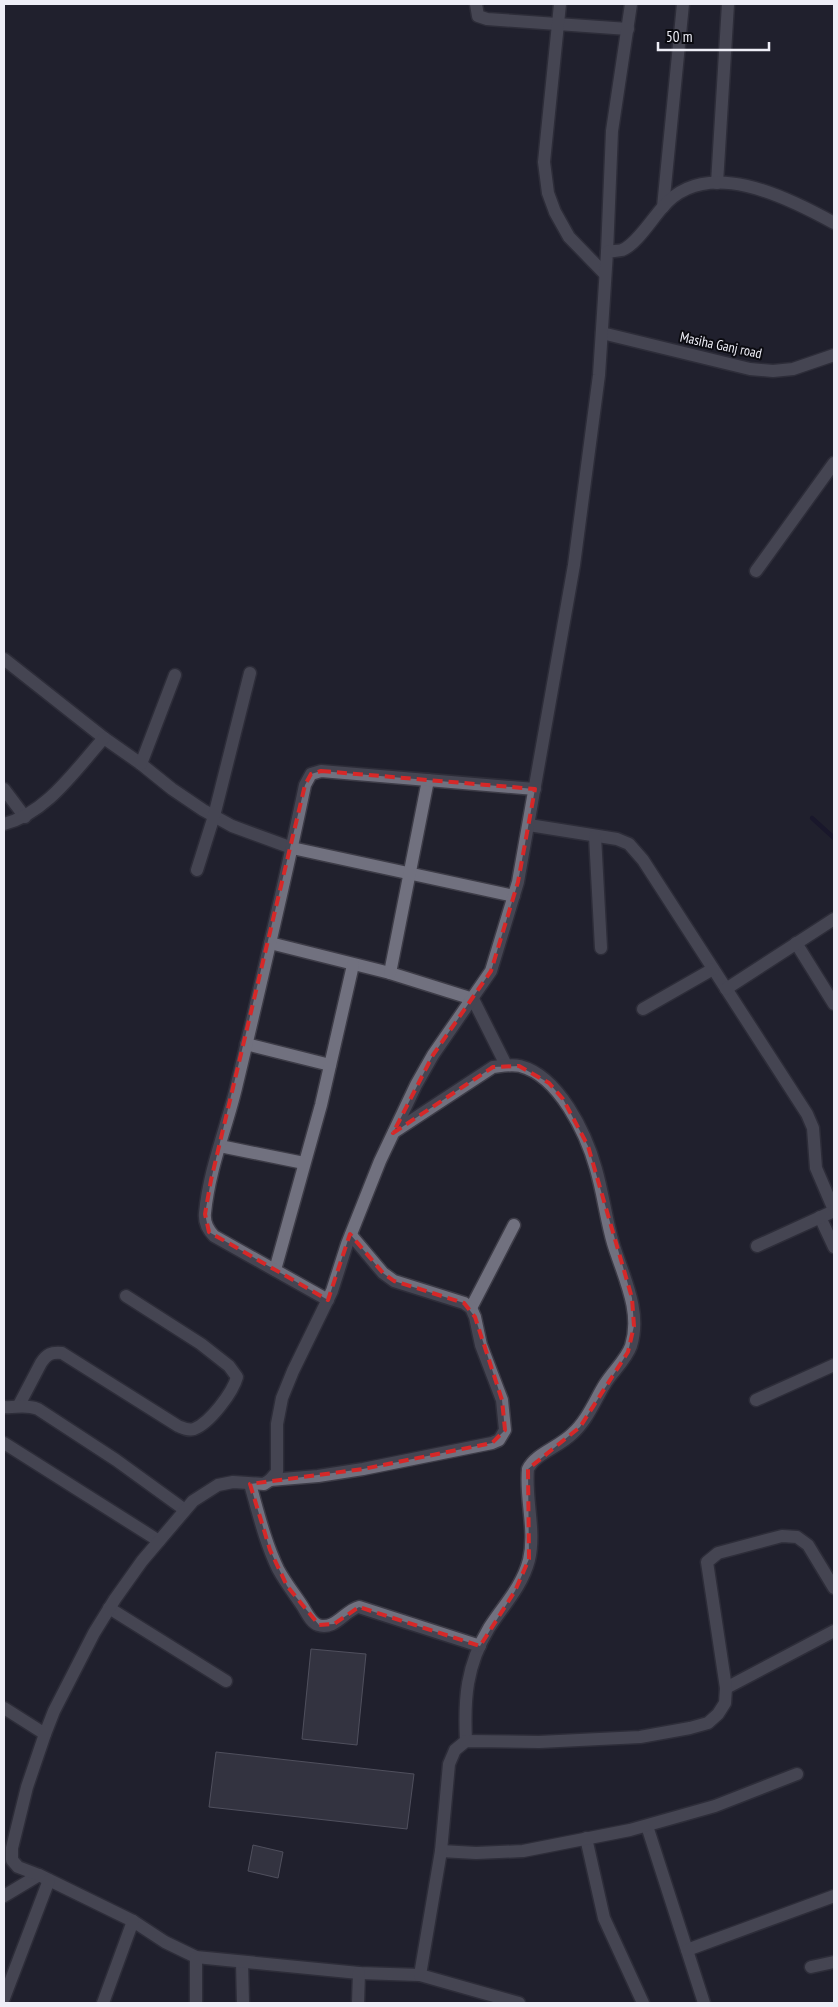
<svg xmlns="http://www.w3.org/2000/svg" width="838" height="2007" font-family="'PT Sans Narrow',sans-serif">
<style>
.lines{fill:none;stroke-linecap:round;stroke-linejoin:round}
.stream{stroke:#100c28;stroke-width:4.5}
.building{fill:#4a4a58;stroke:#878796}
.minor-casing{stroke:#3d3c47;stroke-width:15}
.minor{stroke:#71717f;stroke-width:12}
.marked{fill:none;stroke:#d62828;stroke-width:4;stroke-dasharray:10 6;stroke-linejoin:round}
.labels{text-anchor:middle;stroke-width:4;stroke-linejoin:round;paint-order:stroke}
.street-label{font-size:14px;fill:#eeeef7;stroke:#0b0b11}
</style>
<rect width="100%" height="100%" fill="#21212d"/>
<g class="lines">
<!-- stream -->
<polyline class="stream" points="812,818 834,838"/>
</g>
<!-- building -->
<g class="building">
<polygon points="311,1649 366,1654 357,1745 302,1739"/>
<polygon points="216,1752 414,1774 407,1829 209,1807"/>
<polygon points="253,1845 283,1852 278,1878 248,1871"/>
</g>
<g class="lines">
<!-- minor casing -->
<g class="minor-casing">
<g id="minor">
<polyline points="476,4 478,16 487,19 628,29"/>
<polyline points="560,4 544,162 548,193 555,212 569,237 605,274"/>
<polyline points="717,183 728,4"/>
<polyline points="663,207 683,4"/>
<polyline points="607,252 612,131 631,4"/>
<polyline points="602,333 750,369 773,371 793,369 834,355"/>
<polyline points="756,571 834,463"/>
<polyline points="4,659 104,738 141,764 172,789 203,810 232,826 292,848 514,896"/>
<polyline points="141,764 175,675"/>
<polyline points="4,789 25,817"/>
<path d="M4,824C47,813 75,770 104,738"/>
<polyline points="529,825 617,839 629,844 643,860 807,1114 813,1128 816,1168 834,1210"/>
<polyline points="595,836 601,948"/>
<polyline points="197,870 214,816 250,673"/>
<polyline points="270,943 390,973 473,999 506,1065"/>
<polyline points="796,943 834,1004"/>
<polyline points="390,973 428,780"/>
<polyline points="726,989 834,919"/>
<polyline points="643,1009 713,969"/>
<polyline points="246,1044 330,1065"/>
<path d="M394,1132L493,1067C502,1066 511,1064 520,1066C559,1076 586,1133 596,1169C603,1193 606,1219 613,1243C623,1276 642,1311 631,1346C626,1360 613,1371 605,1384C595,1400 587,1421 572,1434C559,1447 535,1454 528,1469C525,1499 536,1530 529,1560C522,1587 503,1606 489,1628C466,1666 464,1699 466,1741"/>
<polyline points="220,1146 304,1163"/>
<polyline points="820,1217 834,1247"/>
<polyline points="757,1246 834,1211"/>
<polyline points="275,1270 321,1105 353,965"/>
<path d="M328,1300L214,1236C208,1230 204,1222 205,1213C209,1170 226,1129 236,1088C260,987 284,887 305,785L311,774L321,771L535,789"/>
<polyline points="471,1308 514,1225"/>
<polyline points="756,1400 834,1365"/>
<path d="M19,1405L41,1363C47,1354 51,1352 62,1353L178,1426C183,1428 188,1431 194,1429C210,1423 233,1392 237,1377L229,1366L201,1344L126,1296"/>
<path d="M4,1407C16,1408 25,1404 38,1409L116,1460L185,1510"/>
<polyline points="4,1443 159,1541"/>
<polyline points="270,1480 318,1476 363,1469 492,1443 499,1440 505,1430 502,1400 481,1345 475,1317 471,1308 464,1303 394,1281 383,1273 351,1235"/>
<path d="M250,1484C258,1512 265,1542 278,1569C285,1582 293,1592 301,1604C306,1611 310,1622 318,1625C335,1631 345,1610 359,1607L480,1646"/>
<polyline points="109,1608 226,1681"/>
<polyline points="726,1688 834,1631"/>
<polyline points="4,1708 45,1734"/>
<polyline points="647,1826 704,2003"/>
<polyline points="586,1838 604,1918 643,2003"/>
<polyline points="441,1851 476,1853 523,1851 630,1830 715,1806 797,1774"/>
<polyline points="4,1896 39,1875"/>
<polyline points="687,1950 834,1896"/>
<polyline points="242,1962 243,2003"/>
<polyline points="811,1967 834,1962"/>
<path d="M420,1975L359,1973L196,1957L165,1942L133,1921L39,1875L18,1867L12,1860V1848L27,1787L45,1734L54,1711L94,1633L115,1599L142,1561L193,1501L218,1485L233,1482L264,1484L270,1480L277,1472V1424L282,1398L293,1371L332,1291L347,1244L380,1161L416,1085L433,1055L491,971L518,882L574,565L599,375L607,252C612,251 618,251 622,250C636,245 652,219 662,208C705,155 787,197 834,223"/>
<polyline points="4,1998 49,1880"/>
<polyline points="103,2003 133,1921"/>
<polyline points="196,2003 196,1957"/>
<polyline points="358,2003 359,1973"/>
<polyline points="519,2003 420,1975 441,1851 449,1764 455,1750 466,1741 539,1742 640,1737 690,1728 708,1723 718,1714 725,1703 726,1688 707,1562 718,1553 782,1536 797,1537 808,1545 834,1588"/>
</g>
</g>
<!-- minor -->
<use href="#minor" class="minor"/>
</g>
<!-- marked area -->
<path d="M0 0H838V2007H0ZM321,771L535,789L518,882L491,971L433,1055L393,1133L493,1067L519,1066L549,1083L563,1099L588,1146L632,1298L634,1326L628,1352L580,1427L528,1469L529,1559L515,1591L480,1646L359,1607L334,1624L319,1625L287,1586L270,1550L250,1484L363,1469L492,1443L505,1430L502,1400L475,1317L464,1303L394,1281L383,1273L350,1234L328,1300L209,1232L205,1214L211,1180L305,785L311,774Z" fill="#21212d" fill-opacity=".55" fill-rule="evenodd"/>
<path class="marked" d="M321,771L535,789L518,882L491,971L433,1055L393,1133L493,1067L519,1066L549,1083L563,1099L588,1146L632,1298L634,1326L628,1352L580,1427L528,1469L529,1559L515,1591L480,1646L359,1607L334,1624L319,1625L287,1586L270,1550L250,1484L363,1469L492,1443L505,1430L502,1400L475,1317L464,1303L394,1281L383,1273L350,1234L328,1300L209,1232L205,1214L211,1180L305,785L311,774Z"/>
<g class="labels">
<!-- street labels -->
<g class="street-label">
<text transform="translate(721 345) rotate(12)" y="5">Masiha Ganj road</text>
</g>
</g>
<!-- border -->
<rect width="838" height="2007" fill="none" stroke="#eeeef7" stroke-width="10"/>
<!-- scale -->
<path d="M658 42v8h111v-8" fill="none" stroke="#eeeef7" stroke-width="2.5"/>
<text x="666" y="42" font-size="15" fill="#eeeef7" stroke="#0b0b11" stroke-width="4" paint-order="stroke">50 m</text>
</svg>
